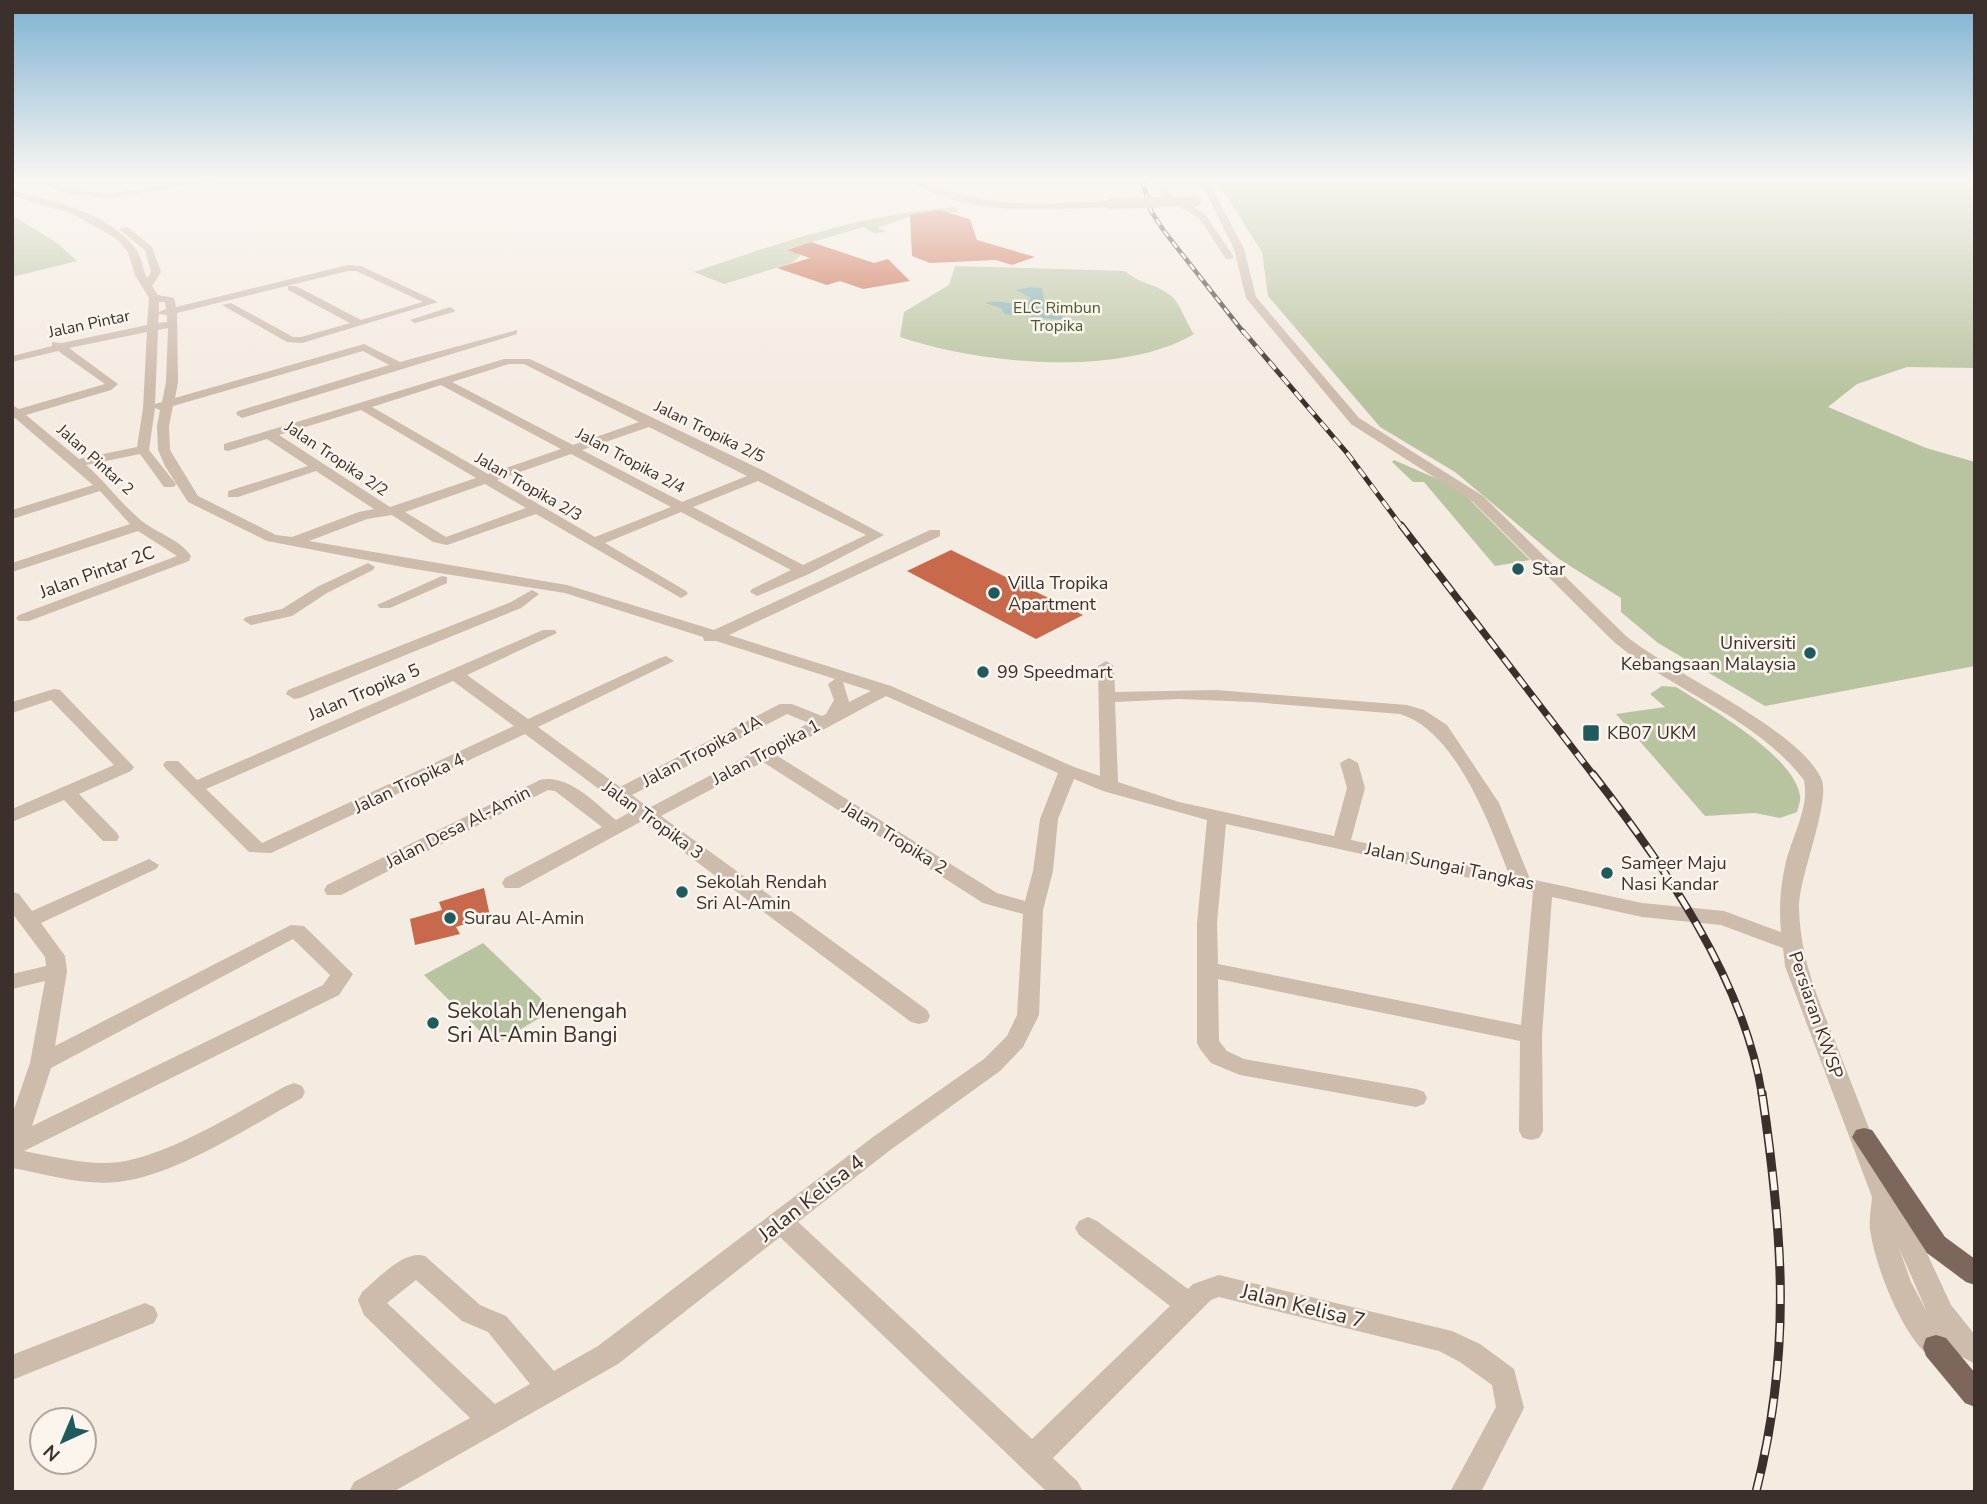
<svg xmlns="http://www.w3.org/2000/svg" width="1987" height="1504" font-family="'Nunito Sans',sans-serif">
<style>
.green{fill:#b8c4a0}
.water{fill:#7fb0b2}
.building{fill:#c8694b}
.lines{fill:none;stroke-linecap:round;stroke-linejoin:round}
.minor{fill:#cdbbac;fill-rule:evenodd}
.major{fill:#7d675c;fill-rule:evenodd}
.rail-far4-casing{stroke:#3b302b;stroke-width:4.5}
.rail-far3-casing{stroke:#3b302b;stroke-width:5}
.rail-far2-casing{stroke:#3b302b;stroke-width:7}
.rail-far1-casing{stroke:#3b302b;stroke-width:8}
.rail-casing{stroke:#3b302b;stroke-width:9}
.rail-far4{stroke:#fbf5ee;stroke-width:2.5;stroke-dasharray:7;stroke-linecap:butt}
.rail-far3{stroke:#fbf5ee;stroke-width:3.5;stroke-dasharray:10;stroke-linecap:butt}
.rail-far2{stroke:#fbf5ee;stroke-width:4.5;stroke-dasharray:12;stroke-linecap:butt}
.rail-far1{stroke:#fbf5ee;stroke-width:5;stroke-dasharray:15;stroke-linecap:butt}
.rail{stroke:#fbf5ee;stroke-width:6;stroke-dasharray:19;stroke-linecap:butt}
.minor-bridge{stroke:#cdbbac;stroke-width:10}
.poi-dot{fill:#1f5a5e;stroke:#fbf5ee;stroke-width:2.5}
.labels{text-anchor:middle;stroke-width:5;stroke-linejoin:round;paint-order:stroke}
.far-park-label{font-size:16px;fill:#4a5a2e;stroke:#fbf5ee}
.far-street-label{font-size:16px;fill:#3b302b;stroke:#fbf5ee}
.poi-label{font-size:18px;fill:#3b302b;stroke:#fbf5ee;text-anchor:start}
.street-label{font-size:18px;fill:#3b302b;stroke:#fbf5ee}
.near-poi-label{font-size:21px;fill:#3b302b;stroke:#fbf5ee;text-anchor:start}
.near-street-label{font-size:21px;fill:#3b302b;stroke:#fbf5ee}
</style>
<rect width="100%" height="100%" fill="#f4ebe1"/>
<!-- green -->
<g class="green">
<polygon points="1216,180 1975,180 1975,368 1907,367 1857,384 1828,407 1926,448 1975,462 1975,666 1765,706 1658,643 1621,612 1621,598 1559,559 1455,472 1380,427 1268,296 1262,252"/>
<path d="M956,207L958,213C924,207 900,221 877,228L887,232L874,233L864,227L788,249L801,255L792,263L724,284L694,272C779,243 866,213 956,207Z"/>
<polygon points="12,215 57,243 77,261 12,277"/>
<path d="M955,266L1125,271C1141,285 1153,282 1170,295C1180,302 1186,323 1194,334C1120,378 979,364 900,337L904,312L949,285Z"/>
<polygon points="1394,460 1458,488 1530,560 1495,566 1424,482 1413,482 1392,462"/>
<path d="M1662,686L1676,687C1709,708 1794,755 1800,796C1801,801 1798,807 1797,812L1780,818L1755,813L1705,816L1616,714L1665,707L1650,694Z"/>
<polygon points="483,943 553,1010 494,1045 424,975"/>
</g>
<!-- water -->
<path class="water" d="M1030,287L1042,288L1045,304L1062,315L1063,320L1005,314L1001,308L985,303C1001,299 1013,306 1028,303L1031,298L1016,290Z"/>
<!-- building -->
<g class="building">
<polygon points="940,210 970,219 977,240 1035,257 1012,265 996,260 930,263 912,256 910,215"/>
<polygon points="811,242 874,263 888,259 910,281 863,289 840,281 827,285 777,268 810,258 787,250"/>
<polygon points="951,550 1083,615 1036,639 907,571"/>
<polygon points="484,888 490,916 456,927 460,934 415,945 410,919 442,910 439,902"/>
</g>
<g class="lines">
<!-- minor -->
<g class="minor">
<path d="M31,180C58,180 83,195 111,193C145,191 178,180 213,180L109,199L68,194Z"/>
<path d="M908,180C930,180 957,195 981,199C1023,207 1067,203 1110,201L1114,204L1110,207C1046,209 965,218 908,180Z"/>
<polygon points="1160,180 1168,180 1167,192 1205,214 1234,257 1232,259 1226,259 1199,218 1160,195"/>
<path d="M1200,180H1208L1244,249L1256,297L1359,418L1483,496L1626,636C1674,675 1796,727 1821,778C1832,799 1799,876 1799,907C1800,962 1821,1005 1840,1054C1858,1100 1876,1147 1895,1193L1913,1223L1951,1305L1975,1335V1364L1957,1354L1954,1363L1944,1366C1908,1353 1877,1271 1871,1235C1868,1223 1871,1210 1872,1197L1785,966L1783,948L1721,925L1642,917L1552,897L1542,1035L1543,1131L1539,1138L1531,1140L1523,1138L1519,1131L1520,1041L1218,979L1219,1041L1227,1051L1244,1059L1416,1089L1424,1092L1427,1098L1424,1104L1416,1107L1240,1075L1211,1063L1200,1049L1197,1043V923L1207,820L1103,791L1074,779L1058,819L1053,871L1043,910L1039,1015L1023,1047L1000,1071L889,1151L798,1222L1032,1439L1170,1306L1079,1235L1075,1228L1079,1221L1088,1217L1097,1221L1188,1289L1193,1284L1219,1275L1452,1331L1480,1344L1514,1369L1524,1408L1481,1492H1450L1496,1407L1492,1385L1460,1362L1439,1351L1219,1297L1211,1300L1053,1458L1078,1482L1083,1492H1047L780,1237L618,1364L393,1492H349L354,1482L470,1418L364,1315L358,1300L362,1292C378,1279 404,1249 425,1256L480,1305L506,1316L554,1371L598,1346L873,1137L984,1059L1007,1036L1017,1015L1023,914L983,903L763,762L661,816L927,1010L930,1016L927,1022L919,1024L911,1022L642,821L519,888H505L502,883L505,878L602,827L555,791L548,790L341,895H327L324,890L327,885L540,780C568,773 596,804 616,820L630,812L525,734L271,853L249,852L166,769L163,765L166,761H178L197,780L543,630H555L557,633L467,675L528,719L660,658L666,656L674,661L538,727L620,787L780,704H792L822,716L826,714L834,700L828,684L835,679L716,641H704L703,637L565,593L408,568L267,541L188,502L165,466L158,450L157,426L160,410L155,408L149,450L176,484L174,487H164L140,454L86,465C106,482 127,511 146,524C162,535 180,540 191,556L189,561L29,621H19L16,618L19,615L177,556L138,531L12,572V563L130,524L100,491L12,519V510L93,485L15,418L12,419V405L19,409L105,384L58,351L12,362V356L52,346V342L62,343L147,325L149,298L135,275L128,252L117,239L73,214L12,196V190C54,201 107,212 135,248C142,257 142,268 147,278L151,272L145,250L119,229L127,227L152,247L161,272L152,286L158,295L174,298L176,307L348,265L361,266L438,302L302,343L287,342L222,305L231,303L293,337H301L350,323L288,290V286H296L361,320L423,302L356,271H348L177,313L178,382L175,398L364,344L400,362L517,330V334L242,418L236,414L238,411L389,365L363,351L173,406L169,426L170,450L198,496L276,535L292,537L359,512L374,509L316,471L238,497H228V491L308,466L267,439L228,451L224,450V444L504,359H530L766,472L884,535L809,574L757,596L750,592L752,589L791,570L681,512L605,543L686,591L688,594L681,598L536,514L447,545L433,542L392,515L367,519L309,541L567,585L714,630L930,530H940V536L729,635L891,686L1074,767L1100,776L1098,666L1106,661L1114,666L1115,692L1216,690L1407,705L1424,710L1447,725L1499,803L1530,879L1642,903L1724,911L1781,932C1779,909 1780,888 1785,866C1791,838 1810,808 1804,780C1755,717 1675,692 1614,642L1473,502L1351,424L1246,298L1234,249ZM159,302H165L166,309L159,312ZM159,314L167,315V322L158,323ZM168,328L166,382L162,402L155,404L158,330ZM147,332L143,408L137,447L79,459L26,415L111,390L118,384L69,348ZM509,364H524L639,422L573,445L452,382ZM441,385L561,449L488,474L372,407ZM361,410L476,478L390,507L279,435ZM649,427L747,476L682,502L582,450ZM571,454L671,507L595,537L497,480ZM758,481L866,535L803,565L693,507ZM485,484L526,508L446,537L405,512ZM453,681L514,726L262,843L206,789ZM843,682L871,691L849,702ZM886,696L1058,773L1040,819L1033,871L1025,901L997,893L776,755ZM1179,699L1253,702L1400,714C1456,731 1489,823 1509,874L1351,840L1365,788L1358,763L1349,758L1340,763L1347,788L1334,836L1179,802L1118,782L1115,702ZM787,714L809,723L649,808L632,795ZM1226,824L1533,892L1521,1025L1218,964L1217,923ZM1899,1248L1927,1312L1911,1282ZM416,1280L462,1321L488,1332L530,1384L495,1404L387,1303Z"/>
<polygon points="450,307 455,310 454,312 415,323 410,320"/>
<polygon points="368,563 375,567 373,570 327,593 292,616 251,625 243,620 246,617 282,609 317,587"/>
<polygon points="442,576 447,577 447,583 390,608 380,608 377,605"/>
<polygon points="532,590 539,594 521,608 300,698 294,699 286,694 288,690 511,602"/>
<polygon points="54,689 60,690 134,767 131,771 79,794 117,833 119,837 117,841 103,841 64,800 12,822 12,809 114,765 51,700 12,713 12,702"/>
<path d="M149,859L159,865L156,869L41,923L65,956L67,971L55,1046L291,925L304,926L353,974L339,995L24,1151C55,1157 89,1166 120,1162C172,1154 239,1111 286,1086L294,1083L302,1086L305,1092L302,1098C250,1126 176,1176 118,1182C83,1186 46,1174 12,1168V1115L30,1063L45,981L12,989V974L46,966L45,957L12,913V892L19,894L32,911ZM293,939L330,975L323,985L32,1126L51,1068Z"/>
<polygon points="145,1303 154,1307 158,1315 154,1323 12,1380 12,1355"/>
</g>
<!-- major -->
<g class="major">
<polygon points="1864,1128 1872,1130 1945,1237 1975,1259 1975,1285 1966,1282 1927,1253 1852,1137 1856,1130"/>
<polygon points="1936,1335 1946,1338 1975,1373 1975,1407 1965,1403 1926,1356 1923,1347 1926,1338"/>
</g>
<!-- rail-far4 casing -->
<g class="rail-far4-casing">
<polyline id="rail-far4" points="1142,180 1151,211 1164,231 1244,333"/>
</g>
<!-- rail-far3 casing -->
<g class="rail-far3-casing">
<polyline id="rail-far3" points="1243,331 1347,453 1402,527"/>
</g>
<!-- rail-far2 casing -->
<g class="rail-far2-casing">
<polyline id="rail-far2" points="1401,525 1594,776"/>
</g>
<!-- rail-far1 casing -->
<g class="rail-far1-casing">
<path id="rail-far1" d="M1593,774C1663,864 1744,979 1762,1095"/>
</g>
<!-- rail casing -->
<g class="rail-casing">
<path id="rail" d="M1756,1492C1792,1350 1783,1236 1762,1093"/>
</g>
<!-- rail-far4 -->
<use href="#rail-far4" class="rail-far4"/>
<!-- rail-far3 -->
<use href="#rail-far3" class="rail-far3"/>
<!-- rail-far2 -->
<use href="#rail-far2" class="rail-far2"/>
<!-- rail-far1 -->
<use href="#rail-far1" class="rail-far1"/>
<!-- rail -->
<use href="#rail" class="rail"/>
<!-- minor-bridge -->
<polyline class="minor-bridge" points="1110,204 1196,201"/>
</g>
<!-- sky -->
<linearGradient id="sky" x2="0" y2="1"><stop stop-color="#7eb2d2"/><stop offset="0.46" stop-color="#faf6f2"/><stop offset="1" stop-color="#faf6f2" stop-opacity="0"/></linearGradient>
<rect width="1987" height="391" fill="url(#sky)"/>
<!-- markers -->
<g class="poi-dot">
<circle cx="1518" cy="569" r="7"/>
<circle cx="994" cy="593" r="7"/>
<circle cx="1810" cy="653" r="7"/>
<circle cx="983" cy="672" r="7"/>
<rect x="1582" y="724" width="18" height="18" rx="3.5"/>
<circle cx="1607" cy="873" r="7"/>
<circle cx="682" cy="892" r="7"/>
<circle cx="450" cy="918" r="7"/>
<circle cx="433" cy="1023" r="7"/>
</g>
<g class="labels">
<!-- far-park labels -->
<g class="far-park-label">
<text x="1057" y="313">ELC Rimbun<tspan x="1057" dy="18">Tropika</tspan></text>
</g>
<!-- far-street labels -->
<g class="far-street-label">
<text transform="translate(89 323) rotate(-12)" y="6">Jalan Pintar</text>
<text transform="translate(710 431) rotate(26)" y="6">Jalan Tropika 2/5</text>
<text transform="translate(337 458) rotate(34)" y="6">Jalan Tropika 2/2</text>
<text transform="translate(96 459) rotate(42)" y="6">Jalan Pintar 2</text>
<text transform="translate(631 460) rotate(28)" y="6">Jalan Tropika 2/4</text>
<text transform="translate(529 486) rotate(30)" y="6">Jalan Tropika 2/3</text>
</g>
<!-- poi labels -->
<g class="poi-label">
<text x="1532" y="575">Star</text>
<text x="1008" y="589">Villa Tropika<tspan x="1008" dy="21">Apartment</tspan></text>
<text x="1796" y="649" text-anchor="end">Universiti<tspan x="1796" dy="21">Kebangsaan Malaysia</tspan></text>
<text x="997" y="678">99 Speedmart</text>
<text x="1607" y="739">KB07 UKM</text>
<text x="1621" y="869">Sameer Maju<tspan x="1621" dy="21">Nasi Kandar</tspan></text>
<text x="696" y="888">Sekolah Rendah<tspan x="696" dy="21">Sri Al-Amin</tspan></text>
<text x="464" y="924">Surau Al-Amin</text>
</g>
<!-- street labels -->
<g class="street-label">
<text transform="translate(97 572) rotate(-20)" y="6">Jalan Pintar 2C</text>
<text transform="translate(364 692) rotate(-23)" y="6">Jalan Tropika 5</text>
<text transform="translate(702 751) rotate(-28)" y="6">Jalan Tropika 1A</text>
<text transform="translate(766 752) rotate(-28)" y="6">Jalan Tropika 1</text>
<text transform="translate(409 783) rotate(-25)" y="6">Jalan Tropika 4</text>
<text transform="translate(653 820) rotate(36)" y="6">Jalan Tropika 3</text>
<text transform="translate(458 827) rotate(-27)" y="6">Jalan Desa Al-Amin</text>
<text transform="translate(895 838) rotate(32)" y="6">Jalan Tropika 2</text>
<text transform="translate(1450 866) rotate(12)" y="6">Jalan Sungai Tangkas</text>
<text transform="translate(1816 1015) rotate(71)" y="6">Persiaran KWSP</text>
</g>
<!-- near-poi labels -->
<g class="near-poi-label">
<text x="447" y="1018">Sekolah Menengah<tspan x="447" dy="24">Sri Al-Amin Bangi</tspan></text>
</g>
<!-- near-street labels -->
<g class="near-street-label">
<text transform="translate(811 1198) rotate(-38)" y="7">Jalan Kelisa 4</text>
<text transform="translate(1303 1306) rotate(14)" y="7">Jalan Kelisa 7</text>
</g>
</g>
<!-- border -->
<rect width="1987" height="1504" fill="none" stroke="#3b302b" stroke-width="28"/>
<!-- north arrow -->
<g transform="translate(63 1441) rotate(224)"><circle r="33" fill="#fbf5ee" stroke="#aea6a0" stroke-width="2"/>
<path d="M0-5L12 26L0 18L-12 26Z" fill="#1f5a5e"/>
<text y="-10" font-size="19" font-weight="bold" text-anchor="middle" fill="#3b302b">N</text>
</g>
</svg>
